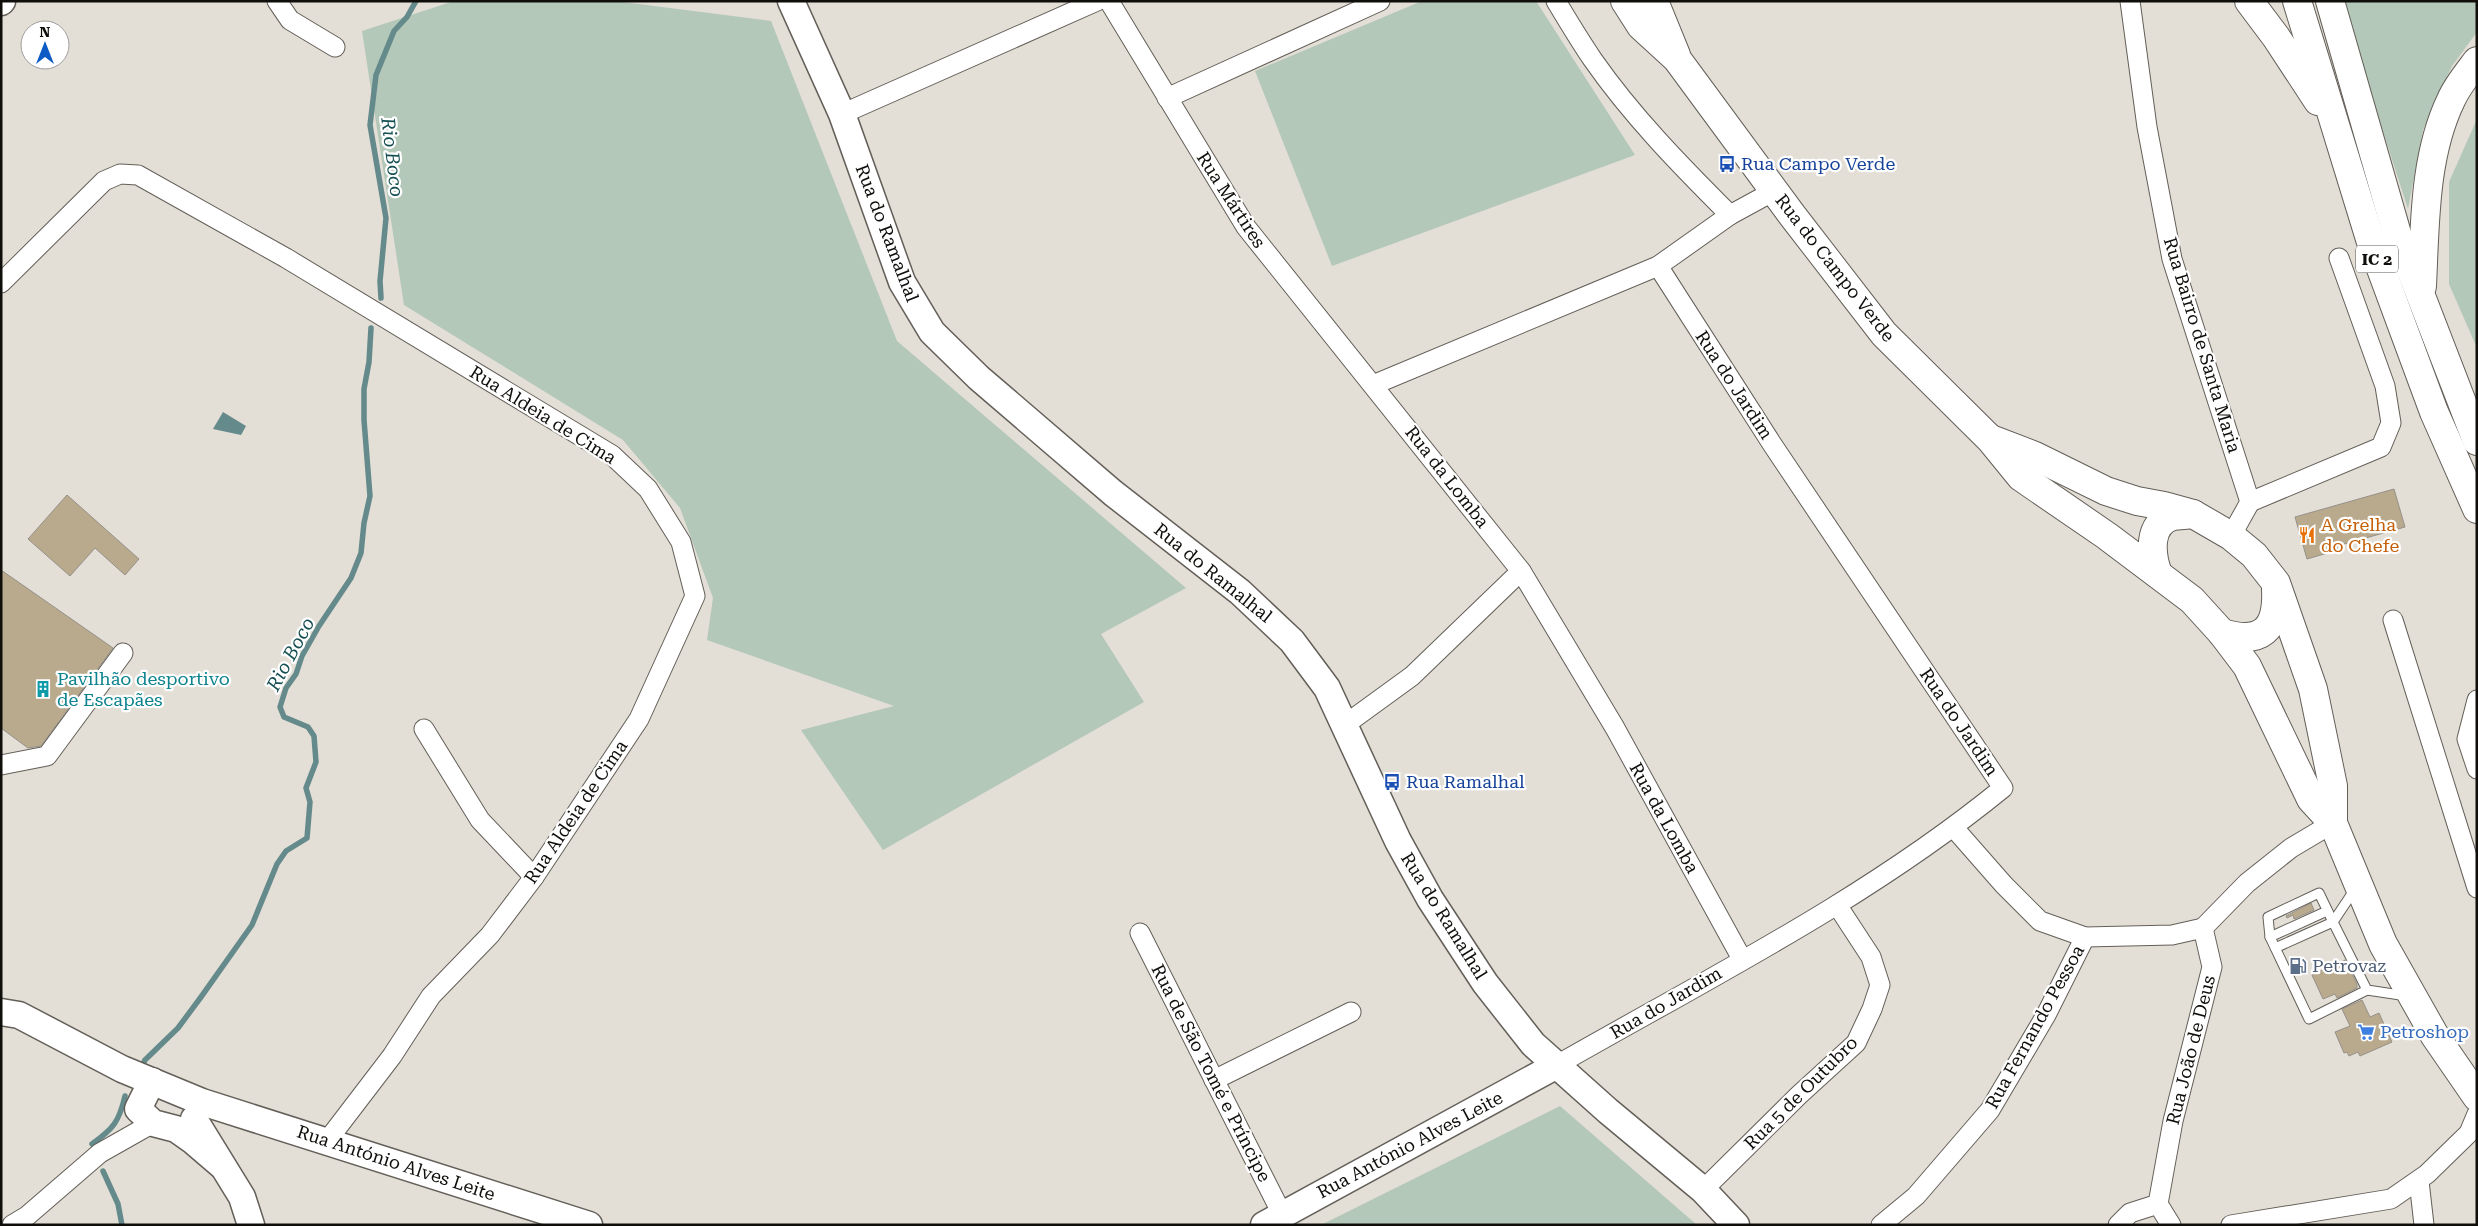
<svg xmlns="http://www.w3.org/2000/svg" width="2478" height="1226" font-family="'Roboto Serif',serif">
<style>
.green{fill:#b3c8b8}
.water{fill:#648a8b}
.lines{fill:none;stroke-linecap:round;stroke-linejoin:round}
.stream{stroke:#648a8b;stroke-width:5.5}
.building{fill:#b9aa8e;stroke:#959189}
.lane-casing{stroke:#635f58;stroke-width:11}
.street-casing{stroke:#635f58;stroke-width:21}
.secondary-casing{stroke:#635f58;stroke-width:29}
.primary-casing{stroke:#635f58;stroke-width:30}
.highway-casing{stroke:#635f58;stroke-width:30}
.lane{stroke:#fff;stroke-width:9}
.street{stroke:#fff;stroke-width:19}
.secondary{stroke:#fff;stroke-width:26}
.primary{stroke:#fff;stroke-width:28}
.highway{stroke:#fff;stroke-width:28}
.labels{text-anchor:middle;stroke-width:4.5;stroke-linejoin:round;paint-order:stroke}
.shield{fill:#fff;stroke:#575654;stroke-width:1}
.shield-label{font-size:16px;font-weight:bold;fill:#0f0e0b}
.transit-label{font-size:18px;fill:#164399;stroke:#fff;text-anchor:start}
.street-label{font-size:18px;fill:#0f0e0b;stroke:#fff}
.food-label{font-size:18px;fill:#c56008;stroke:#fff;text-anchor:start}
.culture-label{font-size:18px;fill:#0d838f;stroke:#fff;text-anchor:start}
.service-label{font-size:18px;fill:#4e5e75;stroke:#fff;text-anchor:start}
.shop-label{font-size:18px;fill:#366cbe;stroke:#fff;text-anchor:start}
.water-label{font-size:19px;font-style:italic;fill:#175053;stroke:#fff}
</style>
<rect width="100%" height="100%" fill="#e3ded6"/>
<!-- green -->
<g class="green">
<polygon points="454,1 615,1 771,21 897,341 1186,588 1101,634 1144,702 883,850 801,730 894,706 707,640 713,598 680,508 623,440 404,305 362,31"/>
<polygon points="1422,1 1536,1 1635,155 1332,266 1255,71"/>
<polygon points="2341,1 2477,1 2477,32 2452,66 2423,130 2408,209"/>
<polygon points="2477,119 2477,348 2449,284 2449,182"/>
<polygon points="1560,1106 1697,1225 1321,1225"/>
</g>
<!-- water -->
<polygon class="water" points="223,412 246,426 241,435 213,429"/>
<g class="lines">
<!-- stream -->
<g class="stream">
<polyline points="381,298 380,281 386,218 370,125 376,75 394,31 407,17 416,1"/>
<polyline points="140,1070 145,1060 178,1028 201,997 252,925 277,864 286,851 307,838 310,802 306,788 316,762 314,736 308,727 284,717 280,707 286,688 296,674 302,656 319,626 351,578 361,553 364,523 370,496 364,420 364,389 369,362 371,328"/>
<path d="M92,1144C113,1129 119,1122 125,1096"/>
<polyline points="103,1171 118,1204 122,1225"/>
</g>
</g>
<!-- building -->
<g class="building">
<polygon points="2394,489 2405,527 2337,546 2338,550 2307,559 2295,517"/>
<polygon points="67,495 139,559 125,575 95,548 70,576 28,539"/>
<polygon points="1,570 113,648 41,746 28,748 1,728"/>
<polygon points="2311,903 2314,910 2294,919 2293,915 2287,918 2286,916"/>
<polygon points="2345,960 2357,984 2357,988 2337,998 2335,994 2323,999 2312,975"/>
<polygon points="2362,1000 2370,1017 2379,1013 2392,1042 2360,1056 2358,1052 2349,1056 2347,1052 2344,1053 2335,1032 2350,1026 2342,1009"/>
</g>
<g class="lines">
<!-- lane casing -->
<g class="lane-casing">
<g id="lane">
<polyline points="2355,889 2333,922 2367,990 2407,996"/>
<polyline points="2270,937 2327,911"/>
<polyline points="2275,948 2333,922 2319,893 2268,917 2270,937 2309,1019 2367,990"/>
</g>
</g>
<!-- street casing -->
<g class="street-casing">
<g id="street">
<polyline points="277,1 290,20 335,47"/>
<polyline points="1109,1 1246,227 1521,571 1615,728 1742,959"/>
<path d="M1556,1C1568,21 1580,41 1593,60C1632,116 1681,166 1730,215"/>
<polyline points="2130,1 2147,127 2172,259 2250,502 2231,536"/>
<polyline points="1167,98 1380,1"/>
<polyline points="842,114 1097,1"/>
<polyline points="1,283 104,181 120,174 138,175 286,258 612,455 648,489 681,542 695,596 639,719 534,877 490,935 431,996 392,1056 327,1141"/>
<polyline points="1373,385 1658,266 1730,215 1774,191"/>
<polyline points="2250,502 2381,447 2391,423 2385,386 2339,258"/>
<polyline points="2393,620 2477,888"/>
<polyline points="2477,700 2467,739 2477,769"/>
<polyline points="1346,724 1412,676 1521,571"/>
<polyline points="424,729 480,820 534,877"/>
<polyline points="1,765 47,756 123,653"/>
<polyline points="1954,828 2004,885 2040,921 2085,937 2172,935 2203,928"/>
<polyline points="1140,933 1282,1214"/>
<path d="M1557,1065C1709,978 1867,899 2003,788L1772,444L1658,266"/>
<polyline points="1214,1080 1351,1012"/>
<polyline points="2419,1181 2424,1225"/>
<polyline points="1703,1190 1799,1095 1856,1043 1872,1009 1880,985 1871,957 1837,905"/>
<polyline points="2158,1204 2171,1225"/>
<polyline points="12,1225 27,1216 100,1153 153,1123"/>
<polyline points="1881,1225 1916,1196 1990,1110 2046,1015 2085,937"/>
<polyline points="2118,1225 2130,1213 2158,1204 2173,1121 2212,967 2203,928 2247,883 2291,848 2333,823"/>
<polyline points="2231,1225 2391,1199 2427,1174 2469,1133 2477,1114"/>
</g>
</g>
<!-- secondary casing -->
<g class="secondary-casing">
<g id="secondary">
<polyline points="791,1 842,114 902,282 932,332 979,378 1113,493 1240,592 1292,641 1327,688 1398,841 1430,899 1485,983 1533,1044 1608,1111 1703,1190 1736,1225"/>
<polyline points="1,2 2,1"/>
<polyline points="1,1012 19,1015 122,1069 202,1102 589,1225"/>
<polyline points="152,1081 138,1109 153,1123 176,1129 193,1141 221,1165"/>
<polyline points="194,1119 242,1197 251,1225"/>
<polyline points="1264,1225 1557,1065"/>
</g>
</g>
<!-- primary casing -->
<g class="primary-casing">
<g id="primary">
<polyline points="1625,1 1641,26 1677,59 1792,215 1884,334 1990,439 2021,477 2107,536 2192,600 2222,633 2247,666 2311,799 2333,823 2383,944 2435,1036 2477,1097"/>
<polyline points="1654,1 1676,55"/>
<polyline points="1991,439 2035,456 2106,491 2137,501 2164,506 2193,514 2231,536 2254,555 2276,583 2313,689 2333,786 2333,823"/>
<path d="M2158,574C2151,555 2147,523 2173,516C2180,515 2187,515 2193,514"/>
<path d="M2222,633C2261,645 2278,630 2276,589"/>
</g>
</g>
<!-- highway casing -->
<g class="highway-casing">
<g id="highway">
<polyline points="2249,1 2276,37 2318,101"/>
<polyline points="2297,1 2370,239 2434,412 2477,509"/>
<polyline points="2330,1 2397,234 2477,441"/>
<path d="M2422,286C2425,224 2424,156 2451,100C2457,86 2468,73 2477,61"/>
</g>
</g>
<!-- lane -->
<use href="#lane" class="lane"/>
<!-- street -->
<use href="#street" class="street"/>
<!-- secondary -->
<use href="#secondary" class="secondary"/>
<!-- primary -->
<use href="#primary" class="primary"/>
<!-- highway -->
<use href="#highway" class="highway"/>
</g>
<!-- icons -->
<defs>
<g id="bus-bare" transform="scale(1.35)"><path d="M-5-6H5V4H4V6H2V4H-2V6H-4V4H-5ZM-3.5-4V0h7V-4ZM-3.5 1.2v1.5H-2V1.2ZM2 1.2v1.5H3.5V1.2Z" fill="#1a4fb4" stroke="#fff" stroke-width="2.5" paint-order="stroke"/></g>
<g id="restaurant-bare" transform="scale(1.35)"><path d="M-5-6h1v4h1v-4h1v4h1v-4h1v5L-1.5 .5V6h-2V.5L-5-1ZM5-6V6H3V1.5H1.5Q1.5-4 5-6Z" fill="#e8710a" stroke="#fff" stroke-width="2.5" paint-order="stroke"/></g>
<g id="building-bare" transform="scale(1.35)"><path d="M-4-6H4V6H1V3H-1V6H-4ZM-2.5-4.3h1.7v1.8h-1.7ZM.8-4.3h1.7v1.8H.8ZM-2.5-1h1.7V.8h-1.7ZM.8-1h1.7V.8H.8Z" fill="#0f9aa8" stroke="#fff" stroke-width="2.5" paint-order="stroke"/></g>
<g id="fuel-bare" transform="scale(1.35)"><path d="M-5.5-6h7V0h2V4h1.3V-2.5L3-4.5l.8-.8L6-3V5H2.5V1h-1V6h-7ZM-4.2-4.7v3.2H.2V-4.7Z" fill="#5c6f8a" stroke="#fff" stroke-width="2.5" paint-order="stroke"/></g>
<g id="supermarket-bare" transform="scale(1.35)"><path d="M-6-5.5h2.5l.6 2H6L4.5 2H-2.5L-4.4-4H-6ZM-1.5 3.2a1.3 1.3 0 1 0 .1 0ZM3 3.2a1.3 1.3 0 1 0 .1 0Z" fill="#3f7fe0" stroke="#fff" stroke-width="2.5" paint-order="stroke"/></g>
</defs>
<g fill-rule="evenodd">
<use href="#bus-bare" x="1727" y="164"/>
<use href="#restaurant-bare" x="2307" y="535"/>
<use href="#building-bare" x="43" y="689"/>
<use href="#bus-bare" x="1392" y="782"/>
<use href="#fuel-bare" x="2298" y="966"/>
<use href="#supermarket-bare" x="2366" y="1032"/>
</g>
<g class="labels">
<!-- shield labels -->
<rect class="shield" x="2356" y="245.5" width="42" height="27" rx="4"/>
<g class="shield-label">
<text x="2377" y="265">IC 2</text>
</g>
<!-- transit labels -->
<g class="transit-label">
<text x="1741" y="170">Rua Campo Verde</text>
<text x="1406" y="788">Rua Ramalhal</text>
</g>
<!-- street labels -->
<g class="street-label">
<text transform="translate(1231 200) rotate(57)" y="6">Rua Mártires</text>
<text transform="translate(887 233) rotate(69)" y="6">Rua do Ramalhal</text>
<text transform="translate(1835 268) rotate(52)" y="6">Rua do Campo Verde</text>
<text transform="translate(2202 345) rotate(73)" y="6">Rua Bairro de Santa Maria</text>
<text transform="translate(1734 385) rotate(57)" y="6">Rua do Jardim</text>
<text transform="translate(543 415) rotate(32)" y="6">Rua Aldeia de Cima</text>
<text transform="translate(1447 477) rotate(52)" y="6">Rua da Lomba</text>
<text transform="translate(1213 573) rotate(39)" y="6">Rua do Ramalhal</text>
<text transform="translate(1959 722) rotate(56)" y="6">Rua do Jardim</text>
<text transform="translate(576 812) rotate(-56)" y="6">Rua Aldeia de Cima</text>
<text transform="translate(1664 818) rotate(61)" y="6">Rua da Lomba</text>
<text transform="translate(1444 916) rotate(58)" y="6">Rua do Ramalhal</text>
<text transform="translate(1666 1003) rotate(-30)" y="6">Rua do Jardim</text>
<text transform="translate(2035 1027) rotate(-61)" y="6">Rua Fernando Pessoa</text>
<text transform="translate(2191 1050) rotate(-76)" y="6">Rua João de Deus</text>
<text transform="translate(1211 1073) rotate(63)" y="6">Rua de São Tomé e Príncipe</text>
<text transform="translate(1801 1093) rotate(-45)" y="6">Rua 5 de Outubro</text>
<text transform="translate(1410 1145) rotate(-28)" y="6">Rua António Alves Leite</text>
<text transform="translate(396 1163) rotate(18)" y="6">Rua António Alves Leite</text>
</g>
<!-- food labels -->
<g class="food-label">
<text x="2321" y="531">A Grelha<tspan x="2321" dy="21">do Chefe</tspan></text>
</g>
<!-- culture labels -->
<g class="culture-label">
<text x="57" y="685">Pavilhão desportivo<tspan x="57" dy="21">de Escapães</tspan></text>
</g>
<!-- service labels -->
<g class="service-label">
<text x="2312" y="972">Petrovaz</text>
</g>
<!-- shop labels -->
<g class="shop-label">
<text x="2380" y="1038">Petroshop</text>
</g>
<!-- water labels -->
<g class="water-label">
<text transform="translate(393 157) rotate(83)" y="7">Rio Boco</text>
<text transform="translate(290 654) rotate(-62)" y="7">Rio Boco</text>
</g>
</g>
<!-- border -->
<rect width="2478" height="1226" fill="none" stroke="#0f0e0b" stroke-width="5"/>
<!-- north arrow -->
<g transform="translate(45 45)"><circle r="24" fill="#ffffff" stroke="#9f9f9d"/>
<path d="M0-4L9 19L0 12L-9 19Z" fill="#0d5bc5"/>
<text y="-8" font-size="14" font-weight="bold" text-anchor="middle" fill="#0f0e0b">N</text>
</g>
</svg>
